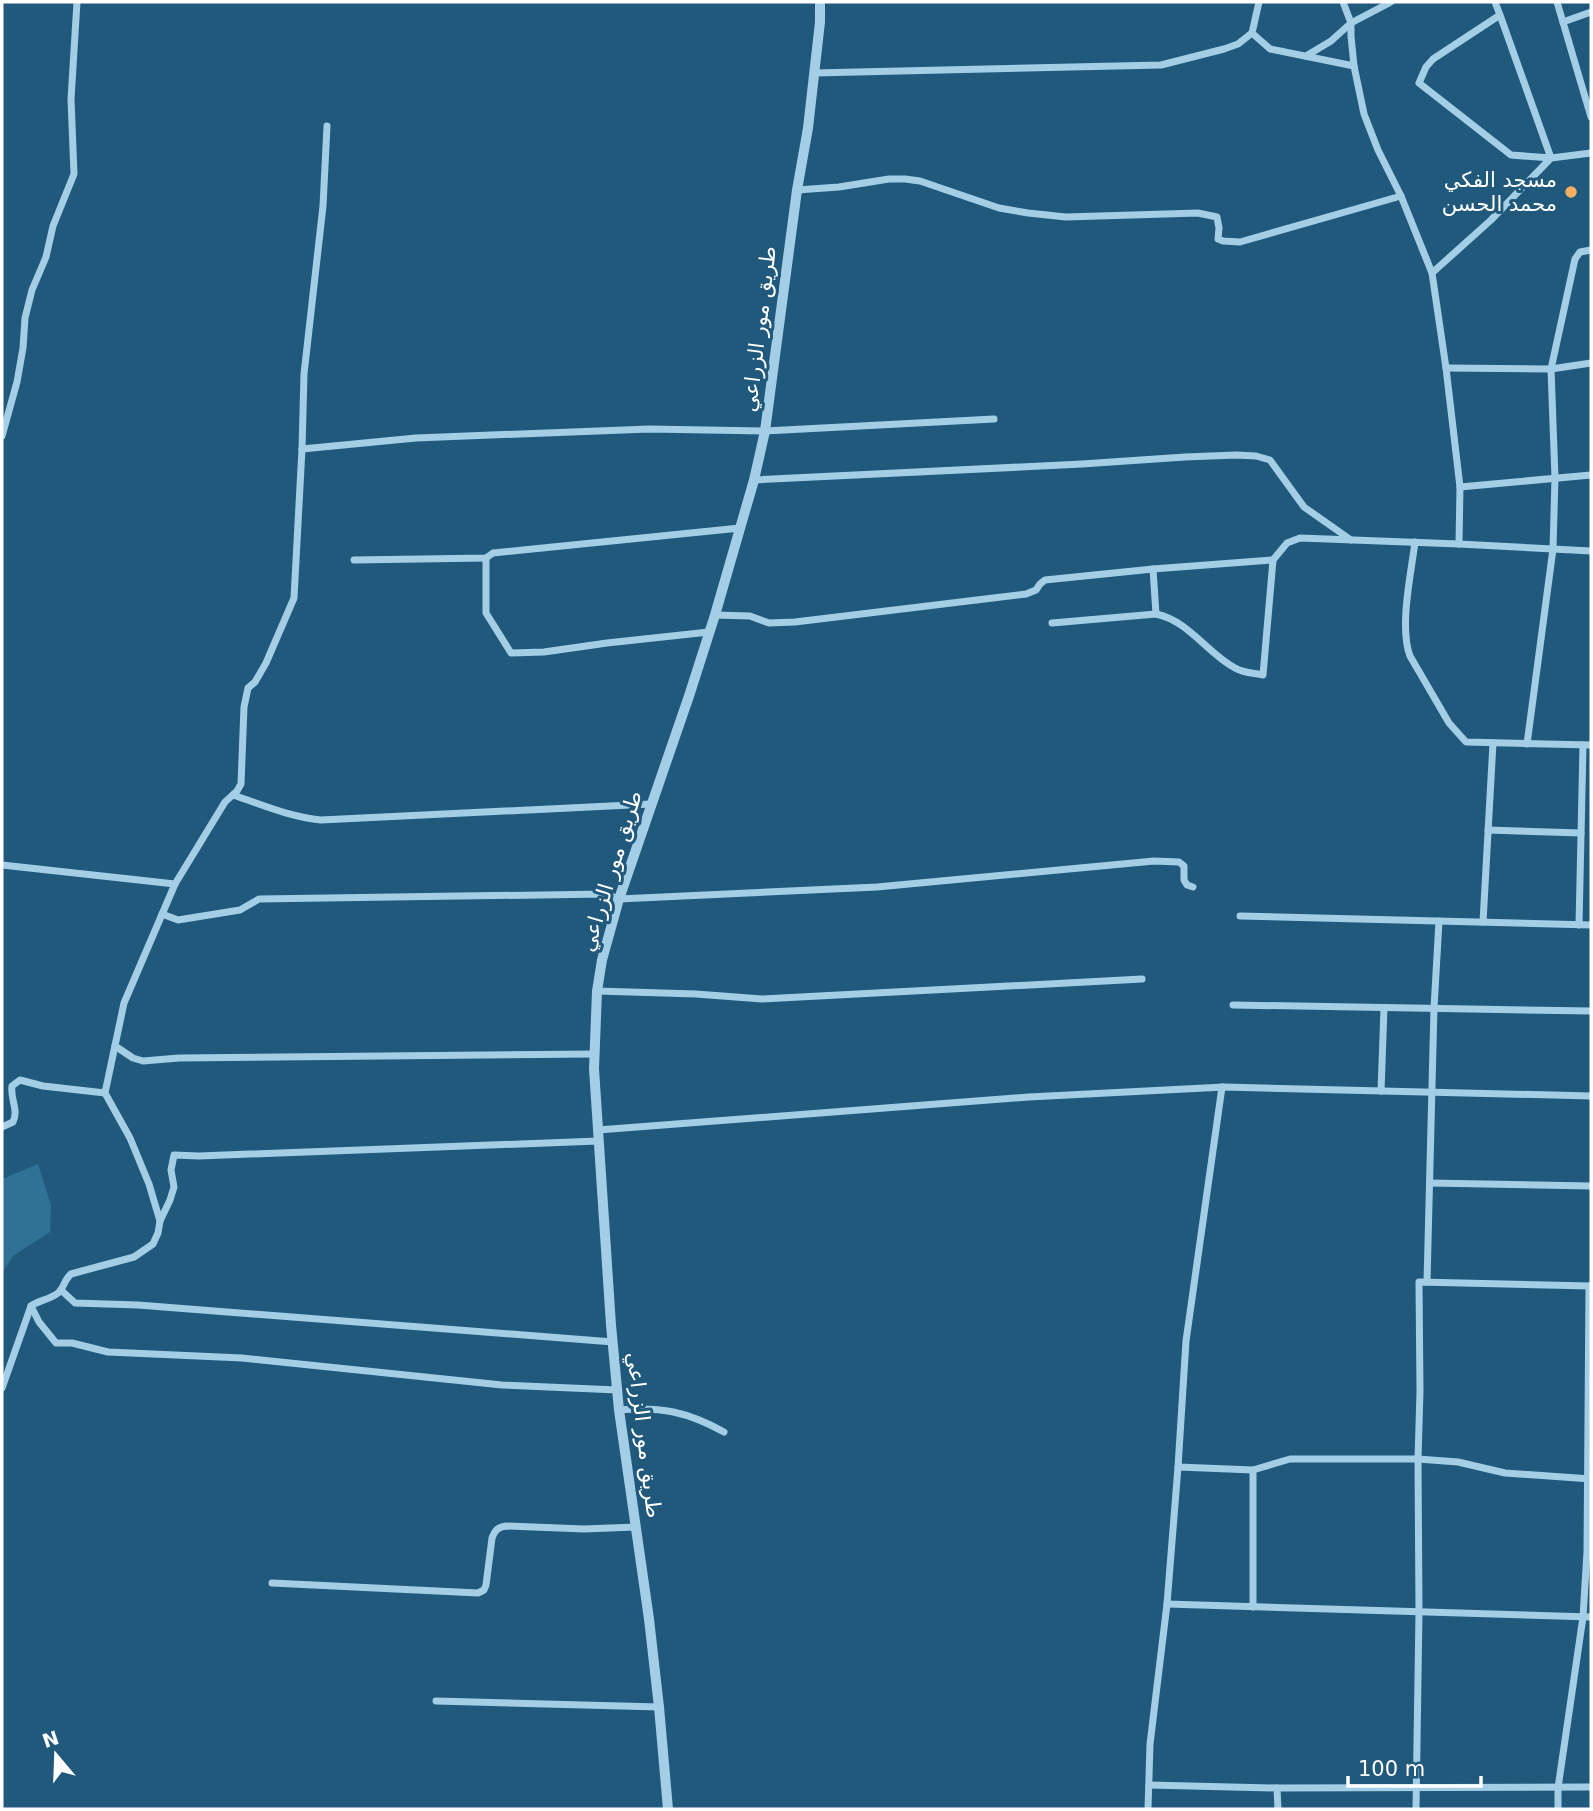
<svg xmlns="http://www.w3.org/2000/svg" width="1593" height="1811" font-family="'DejaVu Sans',Vazirmatn,sans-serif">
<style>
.green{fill:#307297}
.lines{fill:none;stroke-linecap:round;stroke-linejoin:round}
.minor{stroke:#a3cee6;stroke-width:7}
.tertiary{stroke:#a3cee6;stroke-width:10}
.poi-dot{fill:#f3ae64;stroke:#20597b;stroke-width:2.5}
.labels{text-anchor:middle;stroke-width:6;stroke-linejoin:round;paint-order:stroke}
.poi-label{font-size:21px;fill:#fff;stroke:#20597b;text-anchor:end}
.street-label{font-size:21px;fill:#fff;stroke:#20597b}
</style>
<rect width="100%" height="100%" fill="#20597b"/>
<!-- green -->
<polygon class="green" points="38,1164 51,1205 50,1232 14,1255 2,1273 2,1179"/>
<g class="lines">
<!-- minor -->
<g class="minor">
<polyline points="1259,2 1252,33 1270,49 1354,66 1364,114 1378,150 1401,196 1432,273"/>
<polyline points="1343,2 1351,23 1351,36 1354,66"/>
<polyline points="1495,2 1500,15 1551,158 1511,155 1419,83 1426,67 1433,59 1500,15"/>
<polyline points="1557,2 1591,117"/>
<polyline points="1563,22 1591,12"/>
<polyline points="1306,56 1331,41 1351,23 1391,2"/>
<polyline points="814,73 1161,65 1224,49 1238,44 1252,33"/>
<polyline points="797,190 839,187 889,179 905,179 920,181 999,208 1028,213 1066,217 1198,213 1217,217 1219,228 1218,239 1223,241 1240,242 1401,196"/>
<polyline points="1446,368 1551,369 1591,363"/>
<polyline points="2,436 17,382 23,348 25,318 32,290 46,257 53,226 74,174 71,99 77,2"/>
<polyline points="302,449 416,438 649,429 765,431 994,419"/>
<polyline points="754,480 1082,464 1185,457 1236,455 1256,456 1270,460 1304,507 1351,540"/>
<polyline points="1460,487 1591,475"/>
<path d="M1415,542C1411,574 1399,627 1410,656L1449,723L1466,742L1591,745"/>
<polyline points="1459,544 1460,487 1446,368 1432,273 1491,220 1551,158 1591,153"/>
<polyline points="486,558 486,613 511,653 544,652 607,643 709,632"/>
<polyline points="354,560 486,558 493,553 740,528"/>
<polyline points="1153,569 1156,614"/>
<polyline points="715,615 750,616 769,623 795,622 1026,594 1036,590 1040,584 1045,580 1153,569 1273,560"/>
<path d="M1052,623L1156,614C1189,621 1207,653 1235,668C1243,673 1254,673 1263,675L1273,560L1287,543L1300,538L1459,544L1591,551"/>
<polyline points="1527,744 1553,549 1555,478 1551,369 1575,259 1580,252 1591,250"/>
<path d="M233,795C263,805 290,817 321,820L651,804"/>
<polyline points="1488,830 1581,833"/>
<polyline points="2,865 175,884"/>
<polyline points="162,914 178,920 240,910 259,899 605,894 619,899 877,887 1154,861 1179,862 1184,866 1184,880 1187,885 1193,887"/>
<polyline points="1240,916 1591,925"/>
<polyline points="1483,922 1493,743"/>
<polyline points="1579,925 1583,745"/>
<polyline points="597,991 696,994 762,999 1142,979"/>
<polyline points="1233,1005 1591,1011"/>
<polyline points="115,1046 133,1058 143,1061 179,1058 595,1054"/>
<polyline points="1381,1091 1384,1008"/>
<path d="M2,1127L13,1122C19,1110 10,1099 12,1086L20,1080L43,1086L105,1093"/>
<polyline points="598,1130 1029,1097 1224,1087 1591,1096"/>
<polyline points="1430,1183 1591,1186"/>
<polyline points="160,1221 149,1184 130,1138 105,1093 124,1003 175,884 225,802 237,791 241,784 244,707 248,688 255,682 266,663 294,598 302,449 304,374 323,206 327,126"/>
<polyline points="1427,1282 1434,1008 1439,921"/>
<polyline points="61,1290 75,1303 138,1305 613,1342"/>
<polyline points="31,1306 39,1322 56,1343 72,1343 108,1352 242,1358 502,1385 617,1390"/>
<path d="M2,1388L31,1306C39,1300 49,1300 58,1293C64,1288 64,1280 71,1274L134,1257L153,1244L158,1233L160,1221L170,1200L174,1187L171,1170L174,1155L199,1156L598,1141"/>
<path d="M619,1410C660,1406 688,1412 724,1432"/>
<polyline points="1178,1467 1253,1470 1290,1459 1418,1459 1458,1462 1505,1473 1591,1479"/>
<polyline points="1253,1470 1253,1607"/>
<path d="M272,1583L478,1593L484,1590L486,1585L492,1538C495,1530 498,1527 506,1526L584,1529L636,1527"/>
<polyline points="1167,1604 1591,1617"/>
<polyline points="436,1701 659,1707"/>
<polyline points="1149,1785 1277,1788 1591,1787"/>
<polyline points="1277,1788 1278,1809"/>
<polyline points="1148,1809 1150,1744 1167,1604 1178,1467 1186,1341 1222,1087"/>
<polyline points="1416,1809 1419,1612 1418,1459 1420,1391 1419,1282 1591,1286"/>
<polyline points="1558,1809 1558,1788 1583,1617 1587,1552 1589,1286"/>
</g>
<!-- tertiary -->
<polyline class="tertiary" points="668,1809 659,1707 649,1619 619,1410 611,1325 594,1069 597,991 602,960 619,899 689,696 715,615 754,480 765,431 797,190 808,128 820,22 820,2"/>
</g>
<!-- markers -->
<circle class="poi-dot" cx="1571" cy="192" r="7"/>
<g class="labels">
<!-- poi labels -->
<g class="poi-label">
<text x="1557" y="187">مسجد الفكي<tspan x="1557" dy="24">محمد الحسن</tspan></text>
</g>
<!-- street labels -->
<g class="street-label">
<text transform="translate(759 329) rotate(-83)" y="7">طريق مور الزراعي</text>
<text transform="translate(611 871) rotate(-73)" y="7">طريق مور الزراعي</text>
<text transform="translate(644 1435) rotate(83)" y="7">طريق مور الزراعي</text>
</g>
</g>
<!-- border -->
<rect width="1593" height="1811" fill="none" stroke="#ffffff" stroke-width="7"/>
<!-- north arrow -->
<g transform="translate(56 1755) rotate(341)" stroke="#20597b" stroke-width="5" paint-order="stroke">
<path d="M0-5L12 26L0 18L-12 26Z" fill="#ffffff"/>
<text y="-10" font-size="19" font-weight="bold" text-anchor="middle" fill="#ffffff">N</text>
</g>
<!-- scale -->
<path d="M1348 1776v10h133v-10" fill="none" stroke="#ffffff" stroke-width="3.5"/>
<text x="1358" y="1776" font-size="21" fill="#ffffff" stroke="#20597b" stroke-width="5" paint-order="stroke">100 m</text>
</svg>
